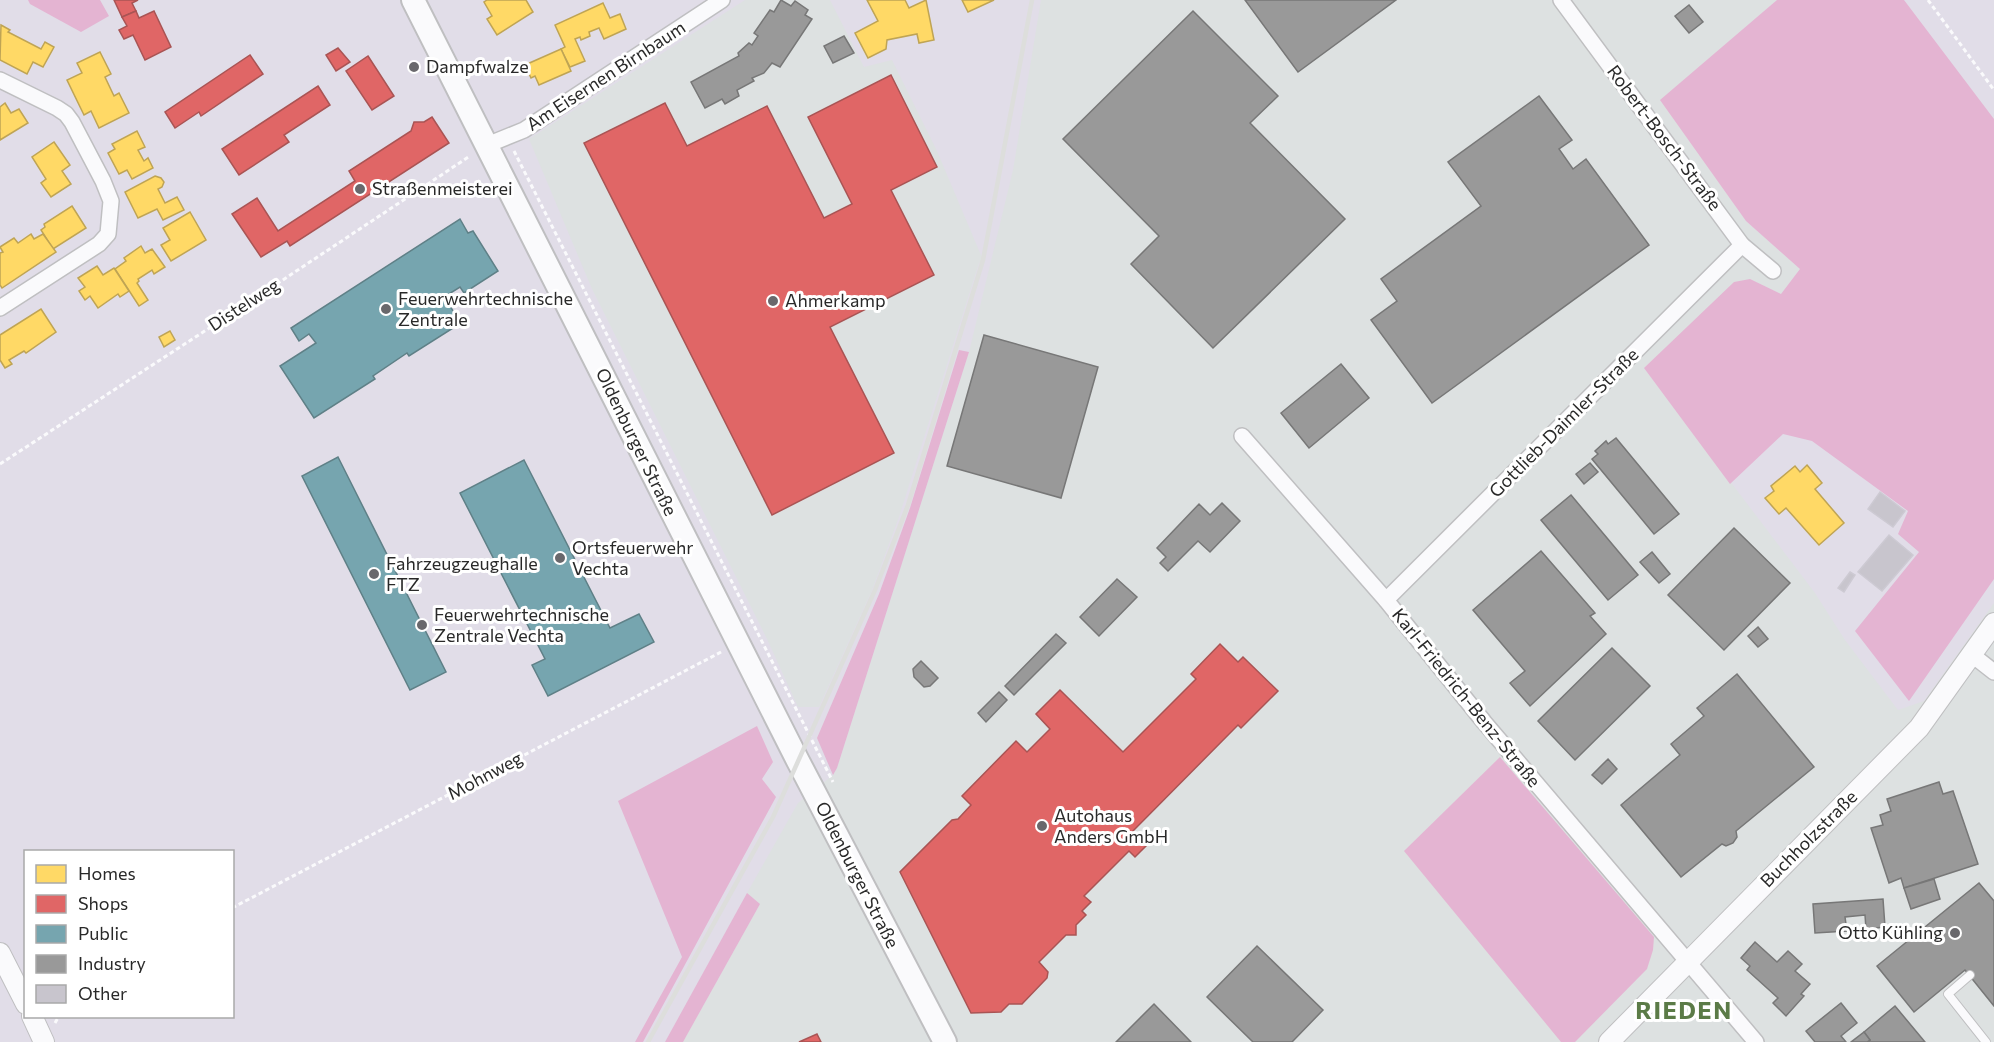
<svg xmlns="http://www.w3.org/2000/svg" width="1994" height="1042" font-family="Commissioner,sans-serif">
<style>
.industrial{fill:#dde1e1}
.green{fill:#e4b4d2}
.homes{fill:#ffd966;stroke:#bfa454;stroke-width:1.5}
.shops{fill:#e06666;stroke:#a95454;stroke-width:1.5}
.public{fill:#76a5af;stroke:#5f8087;stroke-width:1.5}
.industry{fill:#999;stroke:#777;stroke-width:1.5}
.building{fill:#c8c5cd;stroke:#cdcad3;stroke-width:1.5}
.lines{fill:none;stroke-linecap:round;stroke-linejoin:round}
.service-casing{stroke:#bfbfc1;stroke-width:10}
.minor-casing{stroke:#bfbfc1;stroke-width:18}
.tertiary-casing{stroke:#bfbfc1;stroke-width:22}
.secondary-casing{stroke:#bfbfc1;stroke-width:26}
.path{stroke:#fafafc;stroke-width:3;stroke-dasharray:4.5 3;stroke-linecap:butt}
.service{stroke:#fafafc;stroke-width:8}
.minor{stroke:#fafafc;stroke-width:15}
.tertiary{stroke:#fafafc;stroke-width:20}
.secondary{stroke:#fafafc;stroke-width:22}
.rail{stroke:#dddedc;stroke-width:4.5}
.poi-dot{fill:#69686c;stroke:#fff;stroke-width:2}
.labels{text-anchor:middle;stroke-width:6;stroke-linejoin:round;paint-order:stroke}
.poi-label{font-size:18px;fill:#292929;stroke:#fff;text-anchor:start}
.street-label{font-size:18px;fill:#292929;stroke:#fff}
.district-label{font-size:24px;font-weight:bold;letter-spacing:1.5px;fill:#5b7b47;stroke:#fff}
</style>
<rect width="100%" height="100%" fill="#e1dde8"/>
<!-- industrial -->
<g class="industrial">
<polygon points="745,0 830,0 864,67 892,60 937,151 983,260 979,263 899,517 872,590 819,707 798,707 767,639 592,289 529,139"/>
<polygon points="1041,0 1777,0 1661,100 1746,221 1800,269 1781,294 1750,279 1644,368 1815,593 1845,640 1898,710 1924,701 1994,603 1994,1042 683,1042 760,904 747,893 798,803 833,775 837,768 969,352 1013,170"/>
</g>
<!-- green -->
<g class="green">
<polygon points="28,0 100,0 109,16 81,32 30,4"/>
<polygon points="1777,0 1904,0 1994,119 1994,579 1909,701 1855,631 1919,552 1898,534 1908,511 1812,441 1783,434 1730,484 1644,368 1734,282 1750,279 1781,294 1800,269 1746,221 1660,100"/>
<polygon points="959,350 969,352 837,768 833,775 817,738 879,594 910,508"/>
<polygon points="757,726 773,762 762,779 776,797 643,1042 635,1042 682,957 618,801"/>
<polygon points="1500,757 1654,937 1653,950 1647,969 1575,1042 1561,1042 1404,851"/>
<polygon points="747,893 760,904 683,1042 665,1042"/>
</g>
<!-- homes -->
<g class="homes">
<polygon points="487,0 526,0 533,12 497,35 487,19 492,16 484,2"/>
<polygon points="867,0 905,0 909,8 926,0 934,40 919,43 917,34 887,40 886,49 868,58 855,33 878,21"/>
<polygon points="962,0 994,0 968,12"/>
<polygon points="603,3 610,18 620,14 626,29 604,39 599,28 589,32 590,36 581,40 580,37 575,39 585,61 570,67 561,49 565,47 555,25"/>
<polygon points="1,25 10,30 8,32 41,49 45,42 54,47 43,67 33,62 27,74 0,60"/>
<polygon points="561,49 571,71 539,85 535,76 531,78 525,65"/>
<polygon points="100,52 111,74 105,77 114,96 119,93 129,113 99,128 91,111 84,115 67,80 82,73 77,63"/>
<polygon points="5,103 11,113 19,109 28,123 0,140 0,107"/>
<polygon points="137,131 145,147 138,150 144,161 148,158 153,168 132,179 127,170 119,174 108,153 115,149 112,144"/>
<polygon points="54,142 70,165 62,171 71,184 51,197 41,183 46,179 32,157"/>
<polygon points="155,176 161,178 164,182 162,187 158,189 165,203 177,197 184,210 163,220 157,209 138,218 125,192"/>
<polygon points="72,206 86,228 53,249 41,230 45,227 44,224"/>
<polygon points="190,212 206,240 171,261 161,245 170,240 163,228"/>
<polygon points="31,234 34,239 43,234 56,252 2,288 0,285 0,253 3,252 0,247 14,238 18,243"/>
<polygon points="141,246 145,253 152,249 165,267 154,274 152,270 138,279 139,281 137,283 148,300 139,306 115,269 126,261 124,258"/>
<polygon points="97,266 103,275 114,268 129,291 120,297 118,294 98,308 90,296 85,300 79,291 85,287 78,278"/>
<polygon points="41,309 56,332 26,353 24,351 9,360 12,364 5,368 0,360 0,335"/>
<polygon points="170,331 175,340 164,347 159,337"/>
<polygon points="1807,465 1822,483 1815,489 1844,523 1819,545 1786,508 1779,514 1765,498 1774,491 1771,486 1795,466 1800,472"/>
</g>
<!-- shops -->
<g class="shops">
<polygon points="114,0 138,0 132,3 136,11 122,17"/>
<polygon points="136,11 139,18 154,11 171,47 145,60 133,35 124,39 119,30 127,26 122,17"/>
<polygon points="338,48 350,62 336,71 326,55"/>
<polygon points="250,55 263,74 201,116 199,112 175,128 165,112"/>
<polygon points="368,56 394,96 372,110 346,71"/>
<polygon points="891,75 937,167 891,190 934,275 830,327 894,453 772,515 584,143 665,103 687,146 767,106 824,218 852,204 808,117"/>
<polygon points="318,86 330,105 284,135 289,142 239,175 222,149"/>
<polygon points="432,117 449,143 290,246 287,241 261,257 232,214 257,198 278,231 355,181 349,171 411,131 414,122 424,122"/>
<polygon points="1220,644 1238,662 1243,657 1278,691 1241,728 1238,725 1132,832 1146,846 1135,857 1129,851 1084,896 1091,902 1082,911 1086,915 1076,925 1076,935 1066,935 1039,962 1048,972 1047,978 1022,1004 1009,1004 1001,1012 971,1013 900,872 952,820 958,819 971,805 962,796 1016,741 1027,752 1050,729 1036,714 1060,690 1123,752 1196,679 1191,674"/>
<polygon points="817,1034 821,1042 799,1042"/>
</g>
<!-- public -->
<g class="public">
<polygon points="460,219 468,233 473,231 498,271 464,293 460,287 444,297 461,323 409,356 407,353 373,376 375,379 314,418 280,366 316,343 309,334 299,341 291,328"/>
<polygon points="338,457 446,672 410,690 302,476"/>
<polygon points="524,460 610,628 639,614 654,642 548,696 532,665 545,659 460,493"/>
</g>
<!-- industry -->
<g class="industry">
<polygon points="781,0 791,6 795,1 808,10 805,15 812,19 780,67 772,63 764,73 752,78 754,81 737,90 739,96 725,104 722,99 705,108 691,82 739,56 738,53 749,43 752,45 758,36 754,33 770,10 774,12"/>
<polygon points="1245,0 1396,0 1298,72"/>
<polygon points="1689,5 1703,22 1689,33 1675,16"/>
<polygon points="1193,11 1278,96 1250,123 1345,219 1213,348 1131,264 1159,236 1063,139"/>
<polygon points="844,36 854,53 833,63 824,46"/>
<polygon points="1539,96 1572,140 1559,149 1573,169 1586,159 1649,245 1432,403 1371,320 1397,301 1381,279 1481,206 1448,162"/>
<polygon points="984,335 1098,367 1061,498 947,466"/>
<polygon points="1341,364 1369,398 1309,448 1281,413"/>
<polygon points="1616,438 1679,514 1654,534 1592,459 1598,454 1595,451 1606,441 1608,444"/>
<polygon points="1590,463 1598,472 1584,484 1576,474"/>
<polygon points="1571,495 1638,575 1608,600 1541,520"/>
<polygon points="1222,503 1240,521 1210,552 1198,541 1168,571 1160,563 1166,557 1157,548 1199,504 1210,515"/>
<polygon points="1734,528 1790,583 1724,650 1668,595"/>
<polygon points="1541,551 1595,613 1590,616 1606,634 1530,706 1510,683 1525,671 1473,610"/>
<polygon points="1652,552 1670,574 1659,583 1640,562"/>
<polygon points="1117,579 1137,597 1099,636 1080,617"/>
<polygon points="1758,627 1768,639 1758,647 1748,636"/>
<polygon points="1056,634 1066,643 1014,695 1005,686"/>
<polygon points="1612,648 1650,686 1575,760 1538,721"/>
<polygon points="921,661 938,678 930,686 924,687 914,677 913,669"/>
<polygon points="1737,674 1814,767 1736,831 1737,837 1733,843 1726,846 1722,844 1681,877 1621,805 1680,755 1671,744 1704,716 1697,708"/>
<polygon points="999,692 1007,700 986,722 978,713"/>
<polygon points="1608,759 1617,769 1602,784 1592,775"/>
<polygon points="1939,782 1943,794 1953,791 1978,864 1904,888 1901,878 1889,883 1871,828 1883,825 1880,815 1891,811 1887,799"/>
<polygon points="1934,879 1940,899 1911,909 1904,888"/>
<polygon points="1979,883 1994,901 1994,1006 1965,970 1914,1012 1877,966"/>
<polygon points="1883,899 1885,927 1866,929 1865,915 1845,917 1847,931 1815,933 1813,904"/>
<polygon points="1755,942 1777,962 1788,951 1802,964 1795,971 1810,984 1801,994 1804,996 1786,1016 1773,1003 1778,998 1747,970 1750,966 1741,958"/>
<polygon points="1257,946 1323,1010 1292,1042 1253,1042 1207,997"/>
<polygon points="1841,1003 1857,1023 1841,1036 1846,1042 1815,1042 1806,1031"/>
<polygon points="1154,1004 1191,1042 1116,1042"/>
<polygon points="1895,1006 1925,1042 1867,1042 1870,1040 1864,1032"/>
<polygon points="1864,1032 1870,1040 1867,1042 1851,1042"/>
</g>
<!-- building -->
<g class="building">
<polygon points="1880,492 1905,511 1893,527 1868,509"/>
<polygon points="1889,535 1913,555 1882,591 1858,572"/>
<polygon points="1850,572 1855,575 1844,592 1838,588"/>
</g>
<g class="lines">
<!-- service casing -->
<g class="service-casing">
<polyline id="service" points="1970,975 1948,994 1986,1042"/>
</g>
<!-- minor casing -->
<g class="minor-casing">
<g id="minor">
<polyline points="1561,0 1742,245 1773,271"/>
<polyline points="0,80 57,108 66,114 72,122 103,181 111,201 108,234 99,244 0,308"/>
<polyline points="487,145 524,130 722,0"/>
<polyline points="1242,436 1386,600 1484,722 1756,1042"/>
<polyline points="1386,600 1742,245"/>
<polyline points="1971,654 1994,672"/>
</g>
</g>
<!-- tertiary casing -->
<g class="tertiary-casing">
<g id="tertiary">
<polyline points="0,953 26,1004"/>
<polyline points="32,1016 44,1042"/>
<polyline points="1609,1042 1919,728 1994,623"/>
</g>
</g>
<!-- secondary casing -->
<g class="secondary-casing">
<polyline id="secondary" points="413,0 798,761 945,1042"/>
</g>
<!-- path -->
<g class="path">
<polyline points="1928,0 1994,90"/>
<polyline points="514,151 833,782"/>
<polyline points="0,464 254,299 470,156"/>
<polyline points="232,908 723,651"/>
<polyline points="55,1023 59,1016"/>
</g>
<!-- service -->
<use href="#service" class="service"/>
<!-- minor -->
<use href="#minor" class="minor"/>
<!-- tertiary -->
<use href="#tertiary" class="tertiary"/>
<!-- secondary -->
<use href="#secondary" class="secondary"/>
<!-- rail -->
<polyline class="rail" points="648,1042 773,817 875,590 908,505 983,260 1032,0"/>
</g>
<!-- markers -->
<g class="poi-dot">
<circle cx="414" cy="67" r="6"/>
<circle cx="360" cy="189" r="6"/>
<circle cx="773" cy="301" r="6"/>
<circle cx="386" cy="309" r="6"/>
<circle cx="560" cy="558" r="6"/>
<circle cx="374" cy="574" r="6"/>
<circle cx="422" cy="625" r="6"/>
<circle cx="1042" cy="826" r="6"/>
<circle cx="1955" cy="933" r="6"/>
</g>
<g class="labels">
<!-- poi labels -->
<g class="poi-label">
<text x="426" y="73">Dampfwalze</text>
<text x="372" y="195">Straßenmeisterei</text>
<text x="398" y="305">Feuerwehrtechnische<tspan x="398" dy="21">Zentrale</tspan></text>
<text x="785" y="307">Ahmerkamp</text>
<text x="572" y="554">Ortsfeuerwehr<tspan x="572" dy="21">Vechta</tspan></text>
<text x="386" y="570">Fahrzeugzeughalle<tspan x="386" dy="21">FTZ</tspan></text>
<text x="434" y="621">Feuerwehrtechnische<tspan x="434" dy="21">Zentrale Vechta</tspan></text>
<text x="1054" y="822">Autohaus<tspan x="1054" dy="21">Anders GmbH</tspan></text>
<text x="1943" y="939" text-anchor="end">Otto Kühling</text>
</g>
<!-- street labels -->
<g class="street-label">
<text transform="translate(606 76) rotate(-33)" y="6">Am Eisernen Birnbaum</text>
<text transform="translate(1664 138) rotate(53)" y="6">Robert-Bosch-Straße</text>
<text transform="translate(244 305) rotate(-33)" y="6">Distelweg</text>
<text transform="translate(1564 423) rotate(-45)" y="6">Gottlieb-Daimler-Straße</text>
<text transform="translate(636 442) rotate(64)" y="6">Oldenburger Straße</text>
<text transform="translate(1466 698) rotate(51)" y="6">Karl-Friedrich-Benz-Straße</text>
<text transform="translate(485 776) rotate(-28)" y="6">Mohnweg</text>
<text transform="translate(1809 839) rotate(-45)" y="6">Buchholzstraße</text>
<text transform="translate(857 875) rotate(63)" y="6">Oldenburger Straße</text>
</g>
<!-- district labels -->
<g class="district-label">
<text x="1684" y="1019">RIEDEN</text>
</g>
</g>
<!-- legend -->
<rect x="24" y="850" width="210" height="168" fill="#ffffff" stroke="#a9a9a9" stroke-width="1.5"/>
<rect x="36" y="865" width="30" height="18" fill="#ffd966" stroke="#a9a9a9" stroke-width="1.5"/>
<text x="78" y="880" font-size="18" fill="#292929">Homes</text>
<rect x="36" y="895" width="30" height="18" fill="#e06666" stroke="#a9a9a9" stroke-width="1.5"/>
<text x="78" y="910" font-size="18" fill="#292929">Shops</text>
<rect x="36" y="925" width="30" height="18" fill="#76a5af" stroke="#a9a9a9" stroke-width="1.5"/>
<text x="78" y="940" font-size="18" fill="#292929">Public</text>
<rect x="36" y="955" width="30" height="18" fill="#999999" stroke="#a9a9a9" stroke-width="1.5"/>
<text x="78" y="970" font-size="18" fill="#292929">Industry</text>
<rect x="36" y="985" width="30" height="18" fill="#c8c5cd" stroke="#a9a9a9" stroke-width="1.5"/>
<text x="78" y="1000" font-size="18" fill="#292929">Other</text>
</svg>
